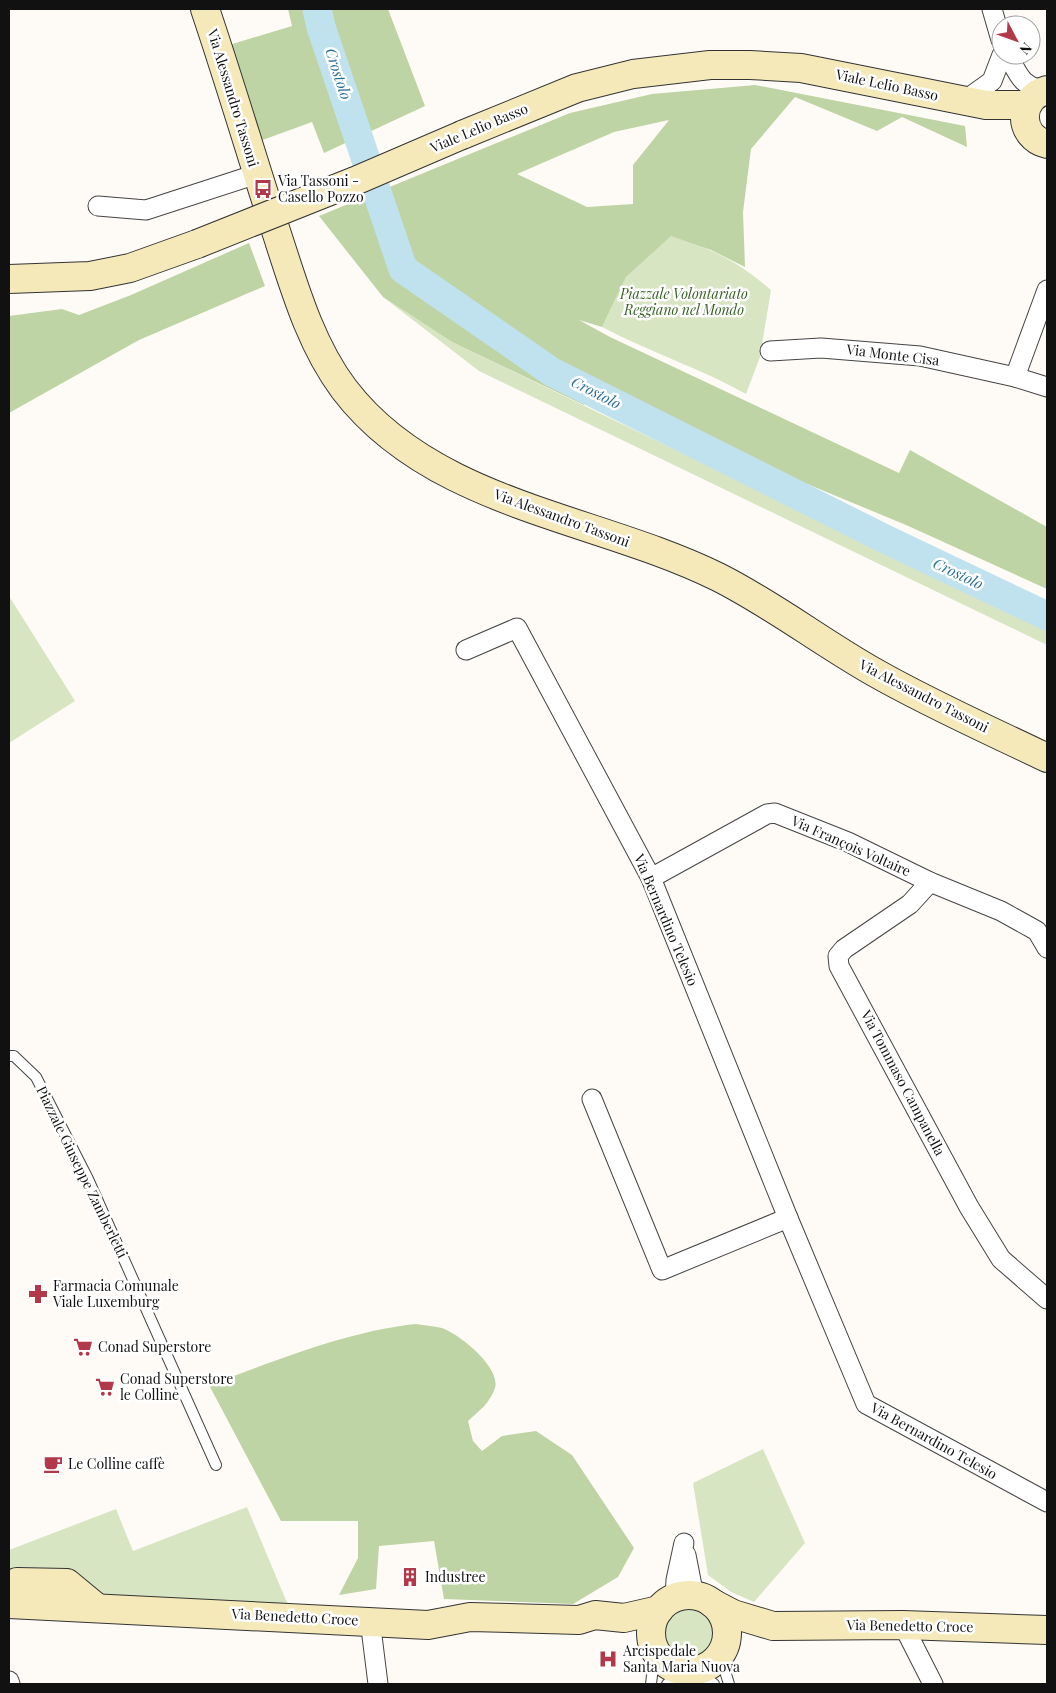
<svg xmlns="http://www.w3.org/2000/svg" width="1056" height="1693" font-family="'Playfair Display',serif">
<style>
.green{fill:#d8e5c2}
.forest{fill:#bed4a4;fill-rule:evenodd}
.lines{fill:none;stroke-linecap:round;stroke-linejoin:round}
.river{stroke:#c0e2ef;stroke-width:29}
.lane-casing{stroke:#444;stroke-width:12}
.street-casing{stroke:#444;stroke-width:21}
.secondary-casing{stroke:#333;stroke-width:30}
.lane{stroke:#fff;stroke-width:10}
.street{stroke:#fff;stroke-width:19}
.secondary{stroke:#f5e9b9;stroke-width:28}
.secondary-bridge-casing{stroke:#333;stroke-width:30;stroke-linecap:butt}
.secondary-bridge{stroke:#f5e9b9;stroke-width:28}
.labels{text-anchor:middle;stroke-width:5;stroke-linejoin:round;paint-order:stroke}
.street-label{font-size:14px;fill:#111;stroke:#fff}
.poi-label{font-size:14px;fill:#111;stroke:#fff;text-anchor:start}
.park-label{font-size:14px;font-style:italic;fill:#3a6228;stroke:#fff}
.water-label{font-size:15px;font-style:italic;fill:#286f94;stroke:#fff}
</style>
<rect width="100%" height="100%" fill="#fefbf6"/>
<!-- green -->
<g class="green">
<path d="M671,235C713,250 736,260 771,290L760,357L746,394C700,368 649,352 602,327L626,277Z"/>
<polygon points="383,297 452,342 1047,629 1047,645 479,371"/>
<polygon points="9,596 75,701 9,743"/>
<polygon points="763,1449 805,1543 754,1602 731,1592 708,1575 693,1483"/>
<polygon points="247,1507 288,1605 104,1598 9,1575 9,1550 116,1509 133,1551"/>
<circle cx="690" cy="1634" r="29"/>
</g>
<!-- forest -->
<g class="forest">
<polygon points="288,9 388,9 425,106 324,153 312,122 257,142 229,45 292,26"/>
<path d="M755,85L965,126L967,147L902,117L877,131L795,97L751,149L743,212L745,267L711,250L671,236L626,277L602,327L579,320L610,337L899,473L910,450L1047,527V589L906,525L776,471L593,384L584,405L452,342L383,297L319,216L570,113L652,94ZM669,120L633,165V204L587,207L517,174L614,132Z"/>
<polygon points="249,243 265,286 139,340 9,413 9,316 62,309 79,315 131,295"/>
<path d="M415,1324C423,1325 433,1326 442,1328C459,1334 501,1367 495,1388C490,1403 479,1411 468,1421L473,1441L482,1451L502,1436L536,1431L572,1455L634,1548L618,1577L573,1604L444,1599L434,1541L379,1546L376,1589L339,1595L358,1558V1521H281L209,1385C276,1361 344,1332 415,1324Z"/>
</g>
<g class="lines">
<!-- river -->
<polyline class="river" points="317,9 321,27 403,269 552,372 885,539 1047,616"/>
<!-- lane casing -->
<g class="lane-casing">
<g id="lane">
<polyline points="9,1056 14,1056 36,1077 88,1179 216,1465"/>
<polyline points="720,1655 729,1684"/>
<polyline points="695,1671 714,1684"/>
<polyline points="651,1684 655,1650"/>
<polyline points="667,1684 685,1671"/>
</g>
</g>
<!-- street casing -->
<g class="street-casing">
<g id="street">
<polyline points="992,9 1001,40"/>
<path d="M1008,55C1019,76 1021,86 1046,91"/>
<polyline points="964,101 992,81 1002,55"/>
<polyline points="98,206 146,210 257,174"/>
<polyline points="1047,290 1015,377 1047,387"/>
<polyline points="770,351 821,348 920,356 1015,377"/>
<polyline points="466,650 517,628 651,878 788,1218 866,1404 1047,1502"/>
<polyline points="651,878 767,814 775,813 848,842 930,882 1001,911 1037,931 1047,948"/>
<polyline points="930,882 910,904 844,949 838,956 839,966 969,1207 1001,1259 1047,1299"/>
<polyline points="592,1099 662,1270 788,1218"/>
<polyline points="686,1555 694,1596"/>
<polyline points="675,1599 676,1580 684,1543"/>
<polyline points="374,1621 371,1628 378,1684"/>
<polyline points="903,1625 933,1684"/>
<polyline points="9,1681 10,1684"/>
</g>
</g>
<!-- secondary casing -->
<g class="secondary-casing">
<g id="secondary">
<path d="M205,9C229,80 250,151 273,222C292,279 308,341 344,389C432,505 597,517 718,577C772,604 821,642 874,672C930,704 989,730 1047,758"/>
<path d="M1047,90C1017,98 1018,137 1047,144"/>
<polyline points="462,135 577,88 633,74 710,65 750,65 801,68 986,105 1027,105"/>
<polyline points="9,279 90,276 130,268 197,244"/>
<polyline points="9,1593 17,1582 67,1583 96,1607"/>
<circle cx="689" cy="1633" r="38"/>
<polyline points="712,1603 733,1614 773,1626 903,1625 1047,1630"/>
<polyline points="9,1604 428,1625 470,1617 579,1620 595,1615 624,1618 659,1610"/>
</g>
</g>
<!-- lane -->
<use href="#lane" class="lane"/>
<!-- street -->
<use href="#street" class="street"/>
<!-- secondary -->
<use href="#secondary" class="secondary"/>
<!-- secondary-bridge casing -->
<g class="secondary-bridge-casing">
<polyline id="secondary-bridge" points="197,244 355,181 462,135"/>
</g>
<!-- secondary-bridge -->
<use href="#secondary-bridge" class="secondary-bridge"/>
</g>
<!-- icons -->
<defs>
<g id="bus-bare" transform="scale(1.5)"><path d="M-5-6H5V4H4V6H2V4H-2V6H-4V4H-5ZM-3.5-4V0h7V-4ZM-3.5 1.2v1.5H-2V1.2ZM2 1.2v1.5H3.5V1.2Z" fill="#b1394a" stroke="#fff" stroke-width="2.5" paint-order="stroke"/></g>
<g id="pharmacy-bare" transform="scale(1.5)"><path d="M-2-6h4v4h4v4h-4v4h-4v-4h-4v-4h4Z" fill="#b1394a" stroke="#fff" stroke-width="2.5" paint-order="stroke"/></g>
<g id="supermarket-bare" transform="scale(1.5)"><path d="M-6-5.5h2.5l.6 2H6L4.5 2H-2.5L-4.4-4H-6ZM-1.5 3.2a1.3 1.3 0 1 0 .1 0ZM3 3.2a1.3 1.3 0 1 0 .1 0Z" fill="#b1394a" stroke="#fff" stroke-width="2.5" paint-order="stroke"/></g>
<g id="cafe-bare" transform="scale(1.5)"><path d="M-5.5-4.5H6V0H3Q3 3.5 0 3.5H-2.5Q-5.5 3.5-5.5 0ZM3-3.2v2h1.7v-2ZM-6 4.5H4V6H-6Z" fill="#b1394a" stroke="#fff" stroke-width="2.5" paint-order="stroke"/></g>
<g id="building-bare" transform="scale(1.5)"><path d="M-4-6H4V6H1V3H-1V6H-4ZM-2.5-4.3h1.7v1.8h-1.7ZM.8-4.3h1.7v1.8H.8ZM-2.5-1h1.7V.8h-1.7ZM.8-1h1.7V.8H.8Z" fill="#b1394a" stroke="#fff" stroke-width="2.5" paint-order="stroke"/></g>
<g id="hospital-bare" transform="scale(1.5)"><path d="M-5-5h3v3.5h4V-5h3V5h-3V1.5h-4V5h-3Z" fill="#b1394a" stroke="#fff" stroke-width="2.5" paint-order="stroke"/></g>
</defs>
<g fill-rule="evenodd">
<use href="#bus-bare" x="263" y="189"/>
<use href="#pharmacy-bare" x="38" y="1294"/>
<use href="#supermarket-bare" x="83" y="1347"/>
<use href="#supermarket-bare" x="105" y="1387"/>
<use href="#cafe-bare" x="53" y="1464"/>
<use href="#building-bare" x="410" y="1577"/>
<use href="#hospital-bare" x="608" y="1659"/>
</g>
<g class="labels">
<!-- street labels -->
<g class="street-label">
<text transform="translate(887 85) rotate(12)" y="5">Viale Lelio Basso</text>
<text transform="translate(233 98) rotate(73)" y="5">Via Alessandro Tassoni</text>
<text transform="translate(479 128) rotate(-23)" y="5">Viale Lelio Basso</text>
<text transform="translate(893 355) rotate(7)" y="5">Via Monte Cisa</text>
<text transform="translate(562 518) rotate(20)" y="5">Via Alessandro Tassoni</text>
<text transform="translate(924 696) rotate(27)" y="5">Via Alessandro Tassoni</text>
<text transform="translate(851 846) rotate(24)" y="5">Via François Voltaire</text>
<text transform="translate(666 920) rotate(67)" y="5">Via Bernardino Telesio</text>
<text transform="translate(903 1083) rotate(62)" y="5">Via Tommaso Campanella</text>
<text transform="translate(82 1172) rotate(64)" y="5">Piazzale Giuseppe Zamberletti</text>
<text transform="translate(934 1441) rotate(29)" y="5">Via Bernardino Telesio</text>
<text transform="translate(295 1617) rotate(3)" y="5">Via Benedetto Croce</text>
<text transform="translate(910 1626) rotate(1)" y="5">Via Benedetto Croce</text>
</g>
<!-- poi labels -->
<g class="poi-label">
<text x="278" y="186">Via Tassoni -<tspan x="278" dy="16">Casello Pozzo</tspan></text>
<text x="53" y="1291">Farmacia Comunale<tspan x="53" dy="16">Viale Luxemburg</tspan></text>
<text x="98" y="1352">Conad Superstore</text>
<text x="120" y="1384">Conad Superstore<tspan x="120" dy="16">le Colline</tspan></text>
<text x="68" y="1469">Le Colline caffè</text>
<text x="425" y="1582">Industree</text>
<text x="623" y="1656">Arcispedale<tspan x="623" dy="16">Santa Maria Nuova</tspan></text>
</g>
<!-- park labels -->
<g class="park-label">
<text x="684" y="299">Piazzale Volontariato<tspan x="684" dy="16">Reggiano nel Mondo</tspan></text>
</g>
<!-- water labels -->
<g class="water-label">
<text transform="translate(338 74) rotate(72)" y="5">Crostolo</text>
<text transform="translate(596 393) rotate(27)" y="5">Crostolo</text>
<text transform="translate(958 574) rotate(25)" y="5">Crostolo</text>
</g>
</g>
<!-- border -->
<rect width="1056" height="1693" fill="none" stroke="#111111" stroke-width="20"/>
<!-- north arrow -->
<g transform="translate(1016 40) rotate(131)"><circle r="24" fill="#ffffff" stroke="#a0a0a0"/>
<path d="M0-4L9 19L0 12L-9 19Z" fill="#b1394a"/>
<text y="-8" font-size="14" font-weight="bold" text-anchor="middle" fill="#111111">N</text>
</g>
</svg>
